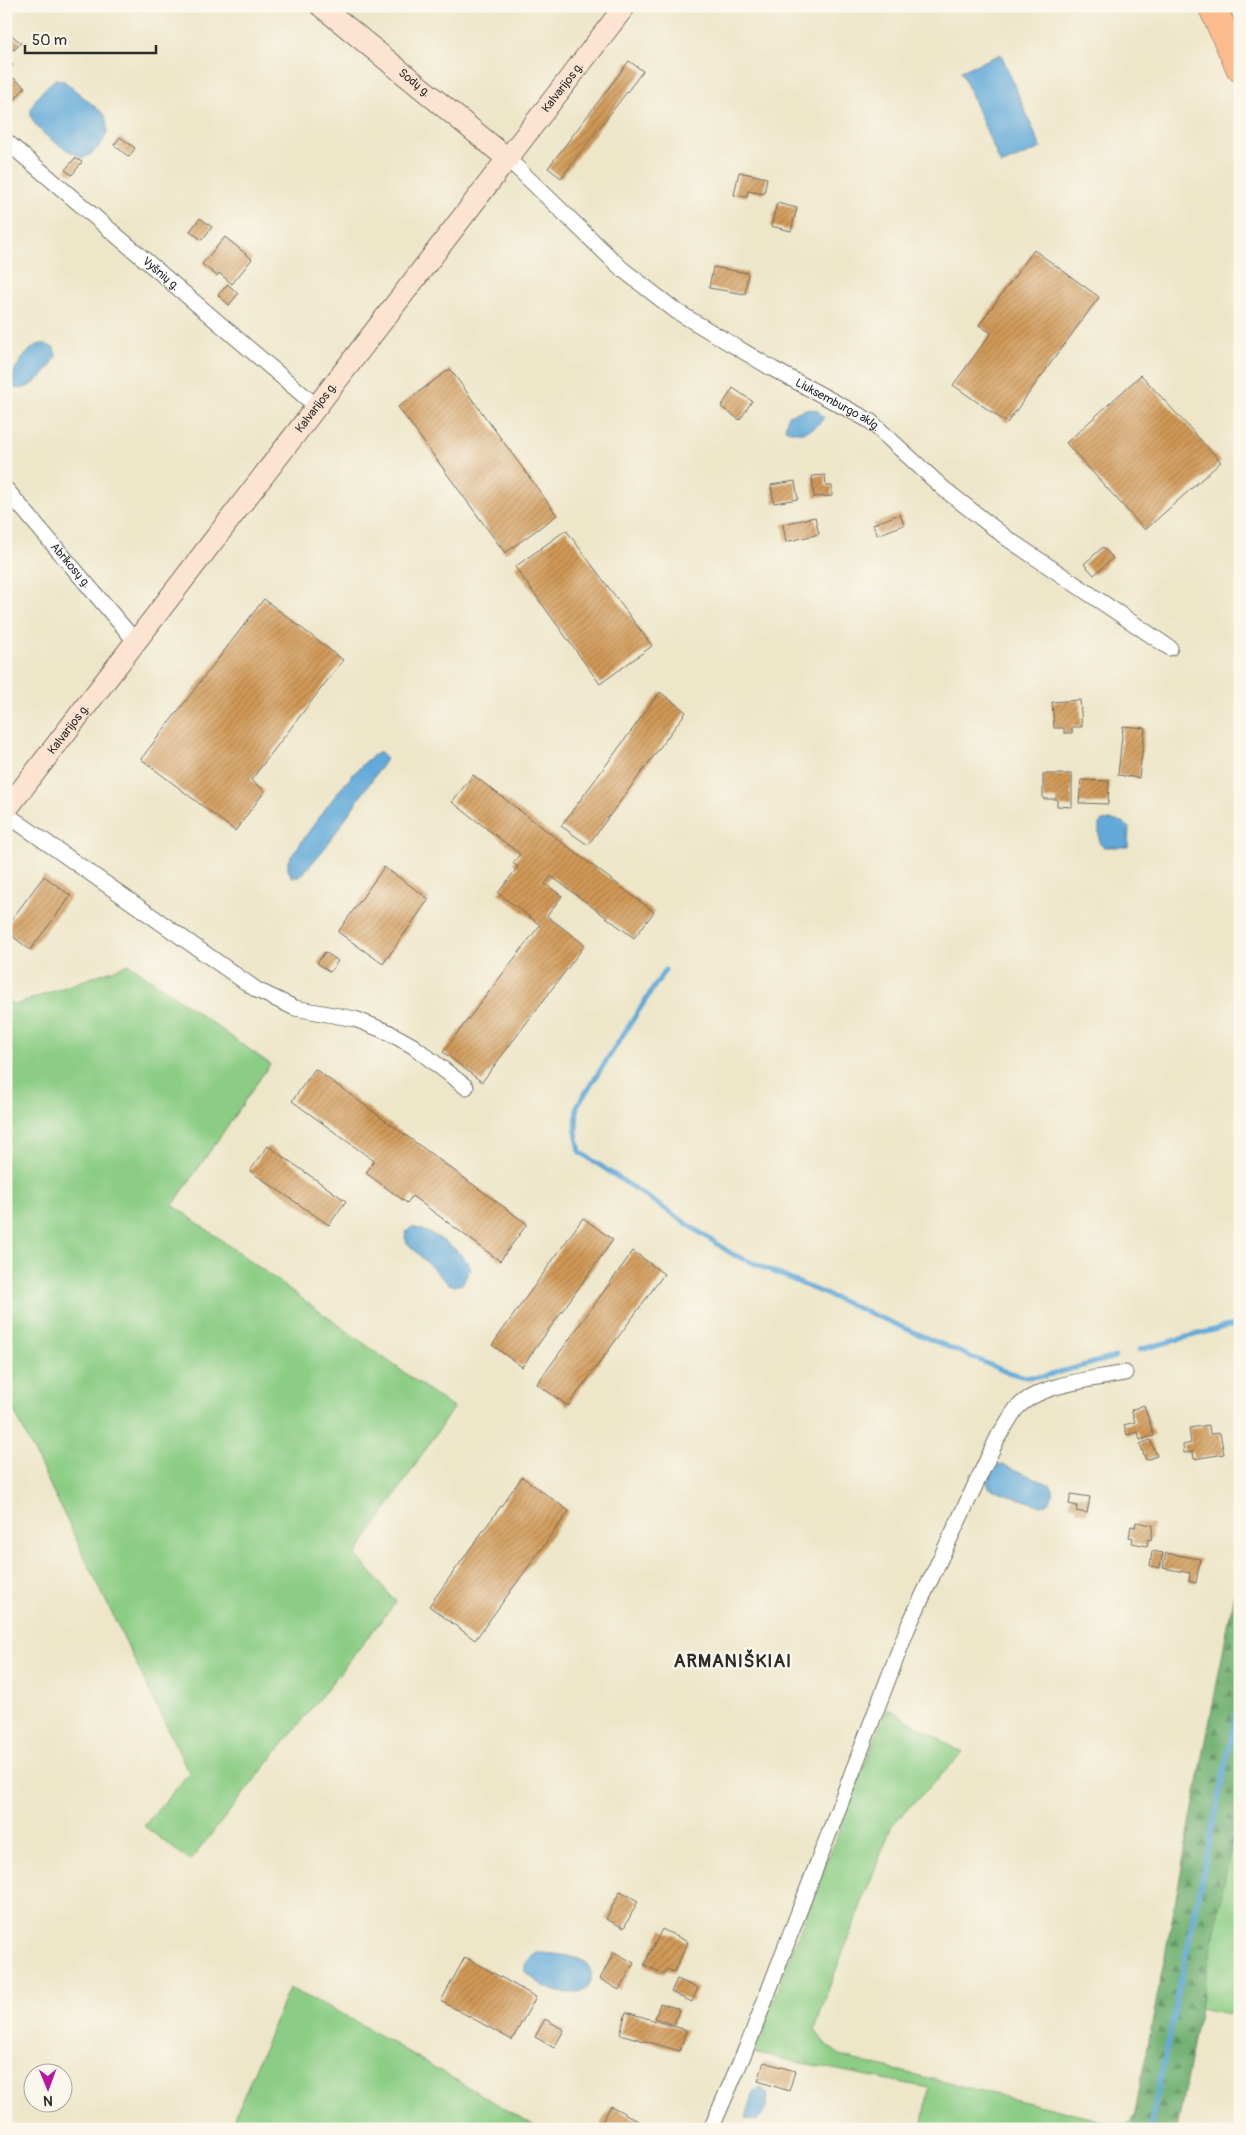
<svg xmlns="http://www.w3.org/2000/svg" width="1246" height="2135" font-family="Pangolin,sans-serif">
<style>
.green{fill:#8ccd85;stroke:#5c7c58}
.forest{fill:url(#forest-firs);stroke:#4e6e4e}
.water{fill:#61a9d8;stroke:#466a82}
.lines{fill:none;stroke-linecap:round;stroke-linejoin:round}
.stream{stroke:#61a9d8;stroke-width:5}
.building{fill:url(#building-hatch)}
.street-casing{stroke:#6f6c62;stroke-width:17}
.secondary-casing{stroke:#6f6c62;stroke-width:23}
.highway-casing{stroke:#6f6c62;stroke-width:29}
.street{stroke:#fff;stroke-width:15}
.secondary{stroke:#fde4d1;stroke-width:21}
.highway{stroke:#fbbb8d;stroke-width:28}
.labels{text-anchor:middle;stroke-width:5;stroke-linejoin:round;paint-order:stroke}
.street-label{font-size:12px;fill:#2b2b2b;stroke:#fbf7ec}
.district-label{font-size:18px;font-weight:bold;letter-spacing:1px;fill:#2b2b2b;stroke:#fbf7ec}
</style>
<defs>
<pattern id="forest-firs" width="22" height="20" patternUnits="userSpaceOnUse" patternTransform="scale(1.25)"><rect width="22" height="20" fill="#71b072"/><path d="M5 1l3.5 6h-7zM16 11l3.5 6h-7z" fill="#5d8f5e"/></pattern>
<pattern id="building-hatch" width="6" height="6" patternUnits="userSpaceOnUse" patternTransform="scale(1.25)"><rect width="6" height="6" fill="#d19957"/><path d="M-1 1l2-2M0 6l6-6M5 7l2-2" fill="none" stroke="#aa7d48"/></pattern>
</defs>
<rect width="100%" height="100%" fill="#fbf7ec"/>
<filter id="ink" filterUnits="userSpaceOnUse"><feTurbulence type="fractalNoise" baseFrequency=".02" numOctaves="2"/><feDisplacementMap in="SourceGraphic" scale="10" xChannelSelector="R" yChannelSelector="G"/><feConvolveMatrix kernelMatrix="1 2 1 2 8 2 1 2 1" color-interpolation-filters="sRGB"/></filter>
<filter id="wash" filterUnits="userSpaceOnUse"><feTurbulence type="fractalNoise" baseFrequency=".0096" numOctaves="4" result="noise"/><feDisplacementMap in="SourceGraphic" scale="20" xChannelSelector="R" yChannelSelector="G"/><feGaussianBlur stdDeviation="1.12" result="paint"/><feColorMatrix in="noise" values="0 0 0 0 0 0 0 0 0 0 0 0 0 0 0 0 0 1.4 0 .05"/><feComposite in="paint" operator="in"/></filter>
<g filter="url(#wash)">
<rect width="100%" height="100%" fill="#ede6c9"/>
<!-- green -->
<g class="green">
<polygon points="1226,6 1235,6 1240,17 1240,38"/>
<polygon points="129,964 270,1064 173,1205 453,1408 356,1555 396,1602 190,1861 144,1826 189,1773 6,1394 6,999 15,1005"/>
<polygon points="887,1708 963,1753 892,1825 829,1988 815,2030 826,2045 843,2057 1119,2125 1129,2123 1135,2113 1132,2129 922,2129 929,2088 752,2053"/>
<polygon points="1240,1798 1240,2016 1199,2008"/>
<polygon points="289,1988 341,2013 540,2129 230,2129"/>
</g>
<!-- forest -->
<polygon class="forest" points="1240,1562 1240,1798 1177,2129 1132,2129"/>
<!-- water -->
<g class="water">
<polygon points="1001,54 1041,148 1001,165 961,71"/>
<path d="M55,79L64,81L105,115C106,120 108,127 107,132C104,143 93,155 83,158C68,151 27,129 31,110C34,97 46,88 55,79Z"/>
<path d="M45,344L54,348L56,356C50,370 28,397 11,386C8,375 26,351 37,345C39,344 42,344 45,344Z"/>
<path d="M806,409L817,410L824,417C816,431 800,436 785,429L788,415Z"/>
<path d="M381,752L385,756V761L325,848L300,877H292L288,870V861C303,840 359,756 381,752Z"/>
<polygon points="1111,820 1123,822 1129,828 1128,847 1104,847 1099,843 1099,824 1102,821"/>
<path d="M412,1227C431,1230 463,1251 471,1268L462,1284L454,1286L447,1283L408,1244L405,1238L406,1232Z"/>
<path d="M1004,1465L1051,1485C1054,1495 1052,1503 1041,1506L989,1488C986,1480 988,1473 993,1466Z"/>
<path d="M537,1953C548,1953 574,1955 583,1961C593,1967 595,1983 584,1990C578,1994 565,1993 558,1992C546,1989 535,1980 525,1972C526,1962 529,1958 537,1953Z"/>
<path d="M761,2088L767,2093C770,2102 764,2116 757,2121L746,2118L754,2091Z"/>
</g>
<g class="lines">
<!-- stream -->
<g class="stream">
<polyline points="665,970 577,1106 576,1132 580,1152 732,1254 1004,1371 1026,1377 1045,1376 1115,1357"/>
<polyline points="1139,1350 1228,1326 1240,1326"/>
<polyline points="1150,2129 1240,1695"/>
</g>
</g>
<g id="blocks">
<!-- building -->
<g class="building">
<polygon points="9,33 21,43 14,50 6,44 6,37"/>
<polygon points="6,60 13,65 7,73 25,87 6,110"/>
<polygon points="629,61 643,71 561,178 548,168"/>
<polygon points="120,137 135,148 129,157 114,145"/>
<polygon points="75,158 82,162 72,175 65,170"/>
<polygon points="739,172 767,178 764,194 748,191 747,197 734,195"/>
<polygon points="777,203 797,208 791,231 771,226"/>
<polygon points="200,218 212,227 202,240 190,231"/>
<polygon points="225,237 252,259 232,284 219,273 217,276 202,264"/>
<polygon points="1034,250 1099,297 1007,423 953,385 991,333 979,325"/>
<polygon points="713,267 748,273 745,294 709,288"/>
<polygon points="228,284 238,294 229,305 218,295"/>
<polygon points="450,369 557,515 505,553 398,407"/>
<polygon points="1141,375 1221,462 1145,530 1066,443"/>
<polygon points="733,388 752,401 740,420 721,407"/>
<polygon points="825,475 826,486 832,486 832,496 814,497 812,476"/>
<polygon points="795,481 798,499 774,503 771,485"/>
<polygon points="900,514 904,525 877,535 873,524"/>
<polygon points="815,517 819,534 786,542 783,524"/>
<polygon points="566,530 652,646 600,684 515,567"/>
<polygon points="1103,547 1113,558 1094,575 1084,564"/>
<polygon points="264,599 343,660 251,780 265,791 235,831 141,759"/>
<polygon points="660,692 686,712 588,845 561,826"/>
<polygon points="1080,700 1082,727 1072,727 1072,733 1064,733 1064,728 1054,728 1052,702"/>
<polygon points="1123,726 1145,728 1139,778 1118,775"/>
<polygon points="1043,774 1072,774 1072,807 1057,806 1057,799 1043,799"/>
<polygon points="473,775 654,912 634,938 551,876 545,884 562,896 547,916 585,945 482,1082 443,1052 540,925 498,893 518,867 513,863 520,854 452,802"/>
<polygon points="1081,780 1109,781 1108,804 1079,803"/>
<polygon points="384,867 429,899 383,964 338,932"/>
<polygon points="44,876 71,896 30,950 6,931 6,927"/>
<polygon points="325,952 338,961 330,972 317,963"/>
<polygon points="315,1069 527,1224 500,1261 412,1196 407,1203 366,1173 374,1161 292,1101"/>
<polygon points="268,1146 346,1201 329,1225 250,1171"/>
<polygon points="583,1218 613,1240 522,1367 492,1345"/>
<polygon points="633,1251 664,1274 568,1406 537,1384"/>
<polygon points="1144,1405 1154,1436 1140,1440 1138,1432 1127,1435 1124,1425 1135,1422 1131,1410"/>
<polygon points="1209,1425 1210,1434 1220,1433 1224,1454 1194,1459 1193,1452 1184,1453 1183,1445 1191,1443 1189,1428"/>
<polygon points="1150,1440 1157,1456 1146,1460 1140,1444"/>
<polygon points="522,1477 569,1511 475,1640 429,1606"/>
<polygon points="1071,1494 1090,1497 1087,1513 1076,1511 1077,1506 1069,1504"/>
<polygon points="1136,1522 1153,1525 1151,1540 1148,1539 1147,1546 1132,1543 1133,1538 1129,1537 1131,1526 1135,1527"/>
<polygon points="1152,1551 1163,1553 1160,1568 1150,1566"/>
<polygon points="1166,1553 1200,1559 1196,1583 1189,1581 1190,1573 1163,1568"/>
<polygon points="620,1891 638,1901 624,1928 606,1919"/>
<polygon points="662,1929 688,1942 674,1972 667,1969 664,1974 644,1965"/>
<polygon points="614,1952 634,1963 619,1990 600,1979"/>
<polygon points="465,1957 536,1997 512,2040 441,2001"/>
<polygon points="677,1979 698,1988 692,2002 671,1992"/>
<polygon points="660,2003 679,2009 674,2025 655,2018"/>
<polygon points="626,2012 686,2030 680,2051 620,2034"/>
<polygon points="545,2019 564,2030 554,2048 535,2037"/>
<polygon points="764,2062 795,2071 789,2091 758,2081"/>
<polygon points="611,2106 653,2129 598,2129"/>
</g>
</g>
</g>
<g filter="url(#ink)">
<use href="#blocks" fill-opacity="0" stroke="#6f6c62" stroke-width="1"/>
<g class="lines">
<!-- street casing -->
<g class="street-casing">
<g id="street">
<path id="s1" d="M6,141L316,406"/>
<path id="s2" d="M508,159L622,269L676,311L773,369L870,421L944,489L1008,539L1170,648"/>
<path id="s3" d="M6,489L136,642"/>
<polyline points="6,814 257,990 295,1008 355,1019 388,1032 413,1046 466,1087"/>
<path d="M711,2129L749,2042L908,1627L999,1435C1005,1427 1010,1417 1016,1409C1038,1384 1094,1379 1125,1373"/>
</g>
</g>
<!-- secondary casing -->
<g class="secondary-casing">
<g id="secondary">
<path id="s4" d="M321,6L508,159"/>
<path id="s5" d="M6,810L625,6"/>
</g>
</g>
<!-- highway casing -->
<g class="highway-casing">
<polyline id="highway" points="1212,6 1240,68"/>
</g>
<!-- street -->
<use href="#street" class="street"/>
<!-- secondary -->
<use href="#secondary" class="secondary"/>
<!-- highway -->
<use href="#highway" class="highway"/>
</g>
</g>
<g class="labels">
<!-- street labels -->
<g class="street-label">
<text dy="4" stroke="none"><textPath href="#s4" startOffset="121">Sodų g.</textPath></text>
<text dy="4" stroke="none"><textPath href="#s5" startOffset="912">Kalvarijos g.</textPath></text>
<text dy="4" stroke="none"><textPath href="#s1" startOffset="204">Vyšnių g.</textPath></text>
<text dy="4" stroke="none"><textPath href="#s2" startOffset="414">Liuksemburgo aklg.</textPath></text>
<text dy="4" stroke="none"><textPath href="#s5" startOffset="508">Kalvarijos g.</textPath></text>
<text dy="4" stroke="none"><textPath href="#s3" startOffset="100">Abrikosų g.</textPath></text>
<text dy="4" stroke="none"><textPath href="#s5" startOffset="102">Kalvarijos g.</textPath></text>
</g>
<!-- district labels -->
<g class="district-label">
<text x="733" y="1667">ARMANIŠKIAI</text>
</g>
</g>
<!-- margin -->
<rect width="1246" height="2135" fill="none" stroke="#fbf7ec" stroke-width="25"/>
<!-- north arrow -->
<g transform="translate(48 2088) rotate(179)"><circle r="24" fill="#fbf7ec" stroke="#a8a59f"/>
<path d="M0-4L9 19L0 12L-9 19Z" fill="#b5179e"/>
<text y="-8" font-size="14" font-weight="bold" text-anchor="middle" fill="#2b2b2b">N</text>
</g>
<!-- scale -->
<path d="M25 45v8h131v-8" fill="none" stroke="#2b2b2b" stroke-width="2.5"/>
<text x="32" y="45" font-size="15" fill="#2b2b2b" stroke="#fbf7ec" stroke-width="4" paint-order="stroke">50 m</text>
</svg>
